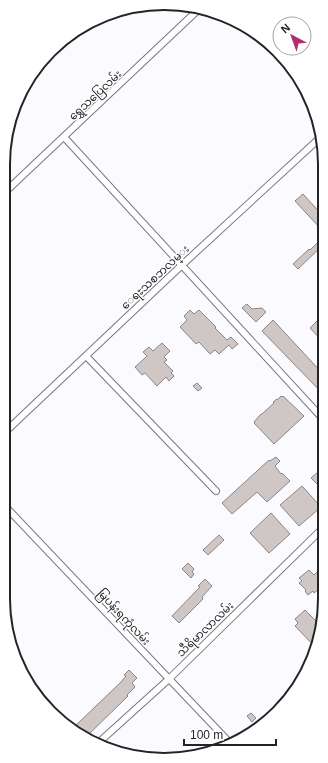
<svg xmlns="http://www.w3.org/2000/svg" width="328" height="763" font-family="Arial,'Noto Sans Myanmar',sans-serif">
<style>
.building{fill:#cfc7c5;stroke:#8d8583}
.lines{fill:none;stroke-linecap:round;stroke-linejoin:round}
.minor-casing{stroke:#79777e;stroke-width:8}
.minor{stroke:#fff;stroke-width:6}
.labels{text-anchor:middle;stroke-width:3;stroke-linejoin:round;paint-order:stroke}
.street-label{font-size:11px;fill:#242426;stroke:#fff}
.rim{fill:none;stroke:#242426;stroke-width:2}
</style>
<rect width="100%" height="100%" fill="#fbfafe"/>
<!-- building -->
<g class="building">
<polygon points="303,194 324,217 324,225 320,228 295,201"/>
<polygon points="319,241 323,245 298,269 293,264 309,249 310,250"/>
<polygon points="247,304 252,309 262,308 266,312 256,322 242,308"/>
<polygon points="190,310 194,314 199,310 216,327 215,328 227,340 231,337 238,344 232,349 229,345 219,354 215,350 210,354 199,342 196,344 180,327 187,320 184,316"/>
<polygon points="319,319 324,324 324,343 310,328"/>
<polygon points="273,320 324,375 324,395 262,331"/>
<polygon points="162,343 170,351 164,357 167,360 164,362 173,371 171,373 174,376 169,381 166,377 157,386 145,373 142,375 135,367 147,356 143,352 149,347 153,351"/>
<polygon points="197,383 202,388 198,391 193,386"/>
<polygon points="281,396 282,397 283,396 304,416 274,444 254,423 255,423 254,422 261,414 262,414 274,403 273,402 277,399 277,400"/>
<polygon points="276,457 280,461 275,466 281,474 282,473 290,481 267,502 257,492 232,514 222,503 269,460 270,461"/>
<polygon points="325,466 325,492 311,478"/>
<polygon points="302,486 321,507 299,526 280,505"/>
<polygon points="271,513 290,534 269,553 250,533"/>
<polygon points="219,535 224,540 208,555 203,550"/>
<polygon points="188,563 194,569 192,572 194,574 191,578 182,569"/>
<polygon points="309,570 314,575 318,571 323,576 319,579 324,585 314,593 313,591 308,595 305,591 306,590 299,583 302,581 299,578"/>
<polygon points="205,579 212,586 202,597 203,599 179,623 172,616 200,587 198,586"/>
<polygon points="305,610 321,626 317,649 295,626 298,623 295,619"/>
<polygon points="129,670 137,678 132,683 135,687 127,695 128,696 84,739 72,729 121,682 126,676 124,675"/>
<polygon points="48,701 56,710 53,713 43,705"/>
<polygon points="251,713 256,718 252,722 247,716"/>
</g>
<g class="lines">
<!-- minor casing -->
<g class="minor-casing">
<g id="minor">
<polyline points="64,137 324,420"/>
<polyline points="3,194 199,9"/>
<polyline points="86,356 216,491"/>
<polyline points="3,434 182,265 322,136"/>
<polyline points="3,504 230,743"/>
<polyline points="97,744 169,679 325,526"/>
</g>
</g>
<!-- minor -->
<use href="#minor" class="minor"/>
</g>
<g class="labels">
<!-- street labels -->
<g class="street-label">
<text transform="translate(95 95) rotate(-43)" y="4">ရွှေသပြေလမ်း</text>
<text transform="translate(155 277) rotate(-43)" y="4">ေရႊသစၥာလမ္း</text>
<text transform="translate(124 617) rotate(47)" y="4">မြပန်းရကုံလမ်း</text>
<text transform="translate(205 629) rotate(-44)" y="4">သီရိမာလာလမ်း</text>
</g>
</g>
<!-- crop -->
<path d="M0 0H328V763H0ZM164 10H164A154 154 0 0 1 318 164V599A154 154 0 0 1 164 753H164A154 154 0 0 1 10 599V164A154 154 0 0 1 164 10Z" fill="#fff" fill-rule="evenodd"/>
<path class="rim" d="M164 10H164A154 154 0 0 1 318 164V599A154 154 0 0 1 164 753H164A154 154 0 0 1 10 599V164A154 154 0 0 1 164 10Z"/>
<!-- north arrow -->
<g transform="translate(292 36) rotate(319)"><circle r="19" fill="#ffffff" stroke="#a7a7a8"/>
<path d="M0-3L7 15L0 10L-7 15Z" fill="#b42d6f"/>
<text y="-6" font-size="11" font-weight="bold" text-anchor="middle" fill="#242426">N</text>
</g>
<!-- scale -->
<path d="M184 739v6h92v-6" fill="none" stroke="#242426" stroke-width="2"/>
<text x="190" y="739" font-size="12" fill="#242426" stroke="#ffffff" stroke-width="3" paint-order="stroke">100 m</text>
</svg>
